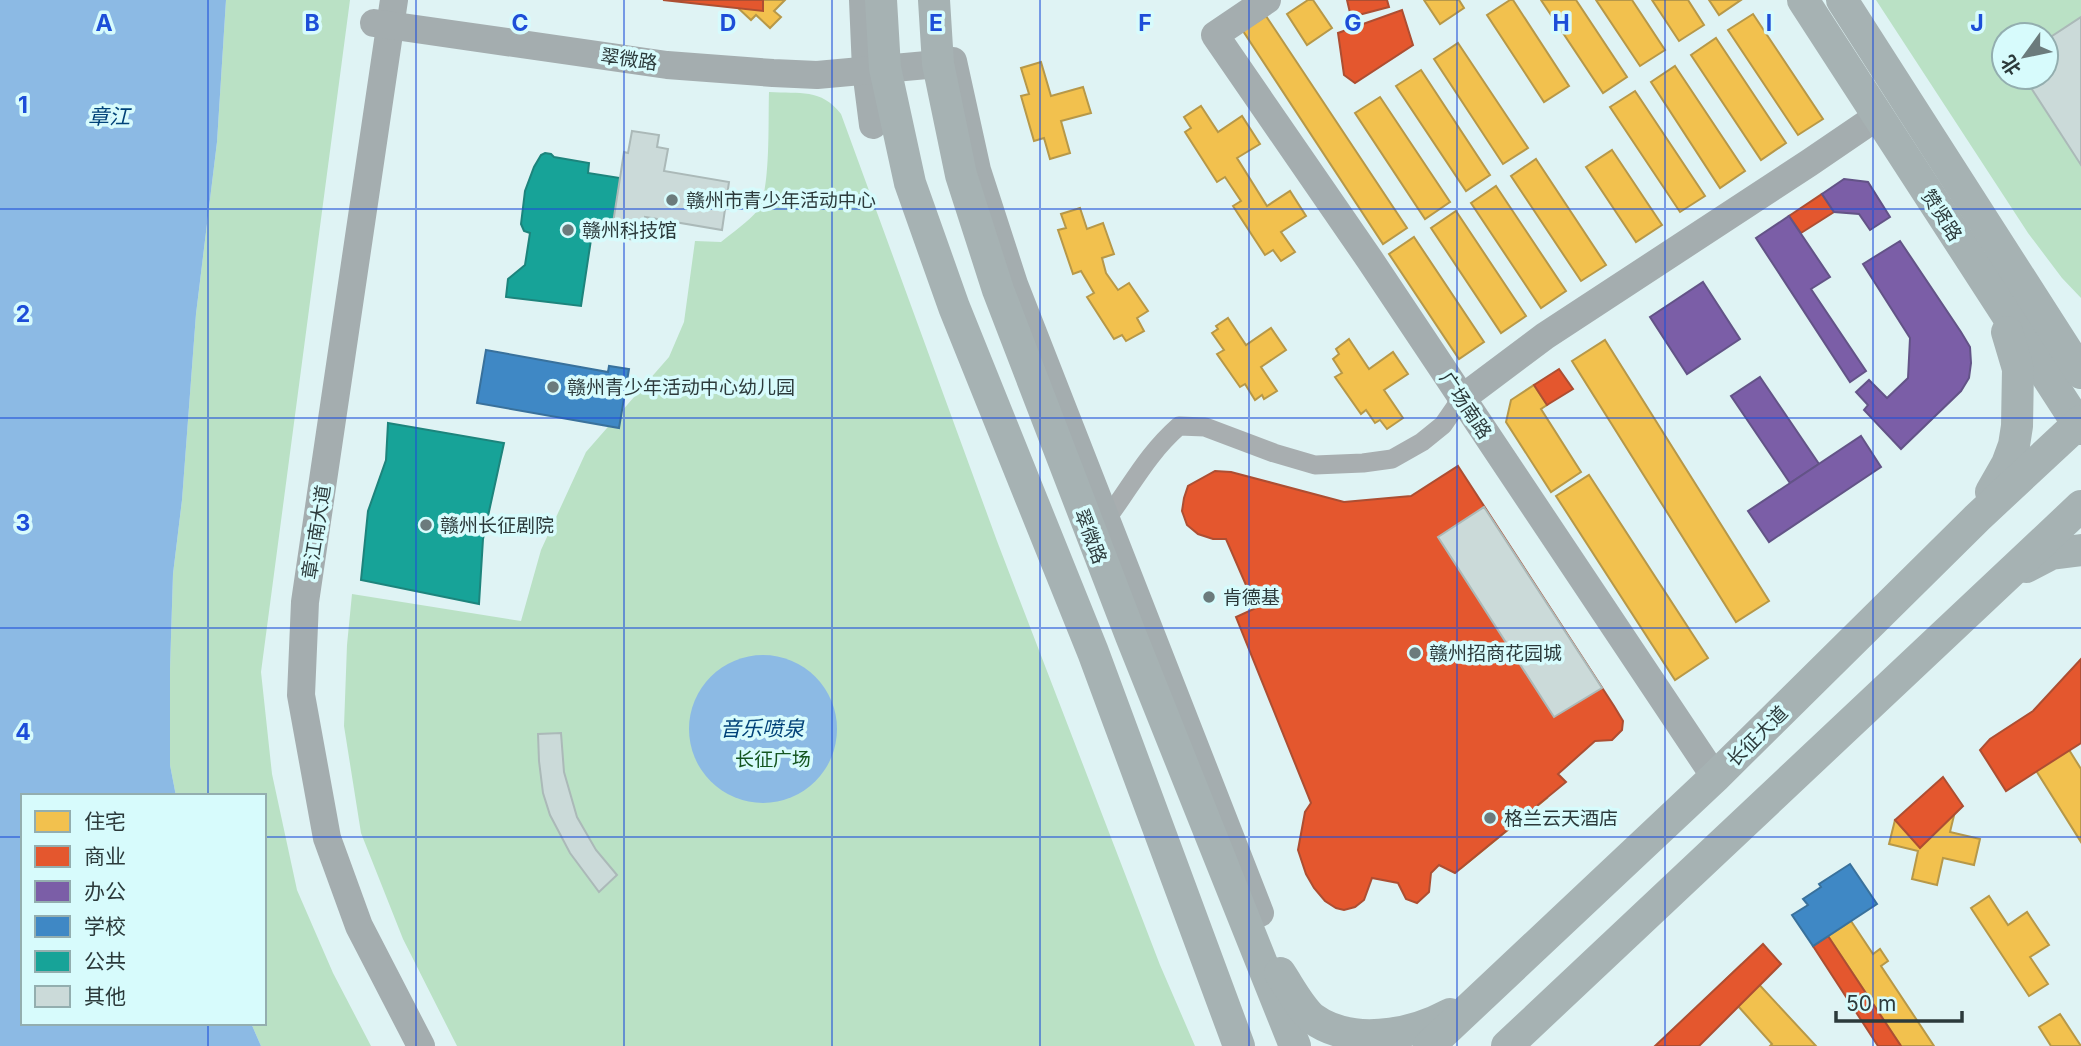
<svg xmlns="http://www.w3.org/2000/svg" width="2081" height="1046" font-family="Inter,'Noto Sans SC',sans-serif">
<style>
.green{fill:#bae1c5;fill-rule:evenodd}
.water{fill:#8cbae4}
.homes{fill:#f2c14e;stroke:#b79848;stroke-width:2}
.shops{fill:#e4572e;stroke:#ad4e32;stroke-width:2}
.offices{fill:#7b5ea7;stroke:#635387;stroke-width:2}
.schools{fill:#3f88c5;stroke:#39719c;stroke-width:2}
.public{fill:#17a398;stroke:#1d847c;stroke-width:2}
.building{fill:#cbdad9;stroke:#abb9b8;stroke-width:2}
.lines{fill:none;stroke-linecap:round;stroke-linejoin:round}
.street{stroke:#a8aeb0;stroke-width:19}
.secondary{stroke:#a4adaf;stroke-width:28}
.primary{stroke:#a6b2b3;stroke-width:32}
.grid{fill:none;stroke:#1d4ed8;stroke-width:2;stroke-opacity:0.55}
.poi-dot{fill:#6b7b7c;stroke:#d7fbfc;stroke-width:2.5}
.labels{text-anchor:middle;stroke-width:7;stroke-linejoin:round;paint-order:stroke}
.street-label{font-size:19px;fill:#2c3a3b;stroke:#d7fbfc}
.poi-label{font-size:19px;fill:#2c3a3b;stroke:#d7fbfc;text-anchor:start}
.park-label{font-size:19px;fill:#14561f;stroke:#d7fbfc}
.water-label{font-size:21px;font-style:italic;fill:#004278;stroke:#d7fbfc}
.grid-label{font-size:23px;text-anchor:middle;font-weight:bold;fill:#1d4ed8;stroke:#d7fbfc;stroke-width:7;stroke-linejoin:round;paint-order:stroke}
</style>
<rect width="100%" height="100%" fill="#dff3f4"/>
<!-- green -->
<g class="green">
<polygon points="226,0 350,0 261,672 272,774 297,890 333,973 371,1046 261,1046 251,1023 264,1023 264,796 176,796 170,765 170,669 173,574 182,500 196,314 217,142"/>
<path d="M1876,0H2081V298L2062,278L2028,233ZM2004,35H2046V77H2004Z"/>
<path d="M769,92C800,94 821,88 841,114L997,541L1160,965L1195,1046H457L403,939L361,833L344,726L347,645L352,594L521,621L541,550L586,452L669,357L684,322L695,241L721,242C733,232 748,222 758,210C771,191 768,118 769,92Z"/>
</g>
<!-- water -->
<g class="water">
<polygon points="0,0 226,0 217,142 196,314 182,500 173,574 170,669 170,765 176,796 23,796 23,1023 251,1023 261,1046 0,1046"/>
<circle cx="763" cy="729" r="74"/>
</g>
<!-- homes -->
<g class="homes">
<polygon points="740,0 785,0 774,11 781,17 770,28 756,15 751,20 737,7 742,2"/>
<polygon points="1308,0 1313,0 1332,28 1307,45 1287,14"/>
<polygon points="1424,0 1459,0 1464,8 1440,24"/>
<polygon points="1510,0 1513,0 1569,86 1544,102 1487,15"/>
<polygon points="1541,0 1576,0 1627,77 1603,93"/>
<polygon points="1596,0 1632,0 1665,50 1640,66"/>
<polygon points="1652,0 1688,0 1704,25 1679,41"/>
<polygon points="1709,0 1741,0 1719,15"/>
<polygon points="1753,14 1823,119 1798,135 1728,30"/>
<polygon points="1266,16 1407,228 1383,244 1243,31"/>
<polygon points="1716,38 1786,143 1761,160 1691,55"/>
<polygon points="1458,43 1528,148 1503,164 1434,59"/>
<polygon points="1041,62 1051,96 1083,87 1091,113 1061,121 1070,153 1050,159 1044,138 1034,141 1021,96 1029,94 1021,68"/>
<polygon points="1675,66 1745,171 1720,188 1651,82"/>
<polygon points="1421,70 1490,175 1466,191 1396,86"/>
<polygon points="1635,91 1705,196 1680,212 1610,107"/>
<polygon points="1380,97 1450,202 1425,219 1355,113"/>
<polygon points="1201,106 1218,132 1242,116 1260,144 1237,158 1267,206 1290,191 1306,216 1281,232 1295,252 1281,261 1273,250 1265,255 1233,206 1241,201 1225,177 1217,182 1185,132 1191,128 1184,117"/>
<polygon points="1612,150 1662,225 1636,242 1586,167"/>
<polygon points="1536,159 1606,265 1581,281 1511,176"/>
<polygon points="1496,186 1566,291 1541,308 1471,203"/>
<polygon points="1080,208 1087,229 1103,223 1114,254 1102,258 1106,273 1118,290 1129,283 1148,311 1137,318 1144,331 1126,341 1122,335 1114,339 1087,297 1094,293 1081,271 1073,274 1058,230 1066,228 1061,214"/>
<polygon points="1456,211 1526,316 1501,333 1431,228"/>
<polygon points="1414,237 1484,342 1459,359 1389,254"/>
<polygon points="1228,318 1246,345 1271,328 1286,350 1261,367 1277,391 1264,399 1262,395 1255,400 1245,384 1240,387 1217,354 1224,350 1212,333 1218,329 1216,326"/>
<polygon points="1349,339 1369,369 1393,352 1408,374 1384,390 1403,418 1387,429 1380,420 1375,423 1366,410 1361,414 1335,377 1342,373 1333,359 1339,354 1336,349"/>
<polygon points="1605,340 1769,601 1736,622 1572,361"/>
<polygon points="1534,385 1547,405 1541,409 1581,472 1551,492 1506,422 1511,400"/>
<polygon points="1589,475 1708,658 1675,680 1556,496"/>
<polygon points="2046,713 2081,769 2081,842 2013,734"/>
<polygon points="1519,766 1547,798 1461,868 1435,838"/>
<polygon points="1931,797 1957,803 1950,832 1980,839 1974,865 1943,858 1937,885 1912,879 1918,851 1889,844 1895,820 1924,827"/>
<polygon points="1989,896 2008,925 2027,912 2049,945 2030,957 2048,984 2029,996 1971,908"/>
<polygon points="1851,921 1873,954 1880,949 1888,961 1881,966 1934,1046 1901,1046 1828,936"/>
<polygon points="1741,965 1816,1046 1770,1046 1772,1044 1738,1006 1733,1011 1726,1004 1730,1000 1719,986"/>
<polygon points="2060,1014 2081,1046 2051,1046 2039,1027"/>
</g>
<!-- shops -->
<g class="shops">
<polygon points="663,0 763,0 763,11"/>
<polygon points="1347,0 1387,0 1389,7 1351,17"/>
<polygon points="1402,10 1413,45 1355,83 1344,75 1338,33"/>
<polygon points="1822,194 1834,212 1801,233 1789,216"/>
<polygon points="1559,369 1573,389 1547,405 1534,385"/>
<polygon points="1458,466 1614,706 1623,721 1622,730 1612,740 1595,741 1558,774 1566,782 1455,873 1439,865 1431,873 1429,892 1417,903 1406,899 1398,883 1372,878 1364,900 1355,907 1344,910 1336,908 1325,901 1314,888 1306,874 1298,850 1305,812 1311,803 1236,617 1256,608 1226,539 1213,539 1198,534 1187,525 1182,511 1184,498 1188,486 1215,471 1231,472 1344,502 1411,496"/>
<polygon points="2081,659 2081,743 2006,791 1980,750 1990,739 2033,711"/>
<polygon points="1943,777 1963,806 1920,848 1895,820"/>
<polygon points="1828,936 1901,1046 1878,1046 1813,946"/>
<polygon points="1763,944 1781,964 1699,1046 1655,1046"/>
</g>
<!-- offices -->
<g class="offices">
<polygon points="1844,179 1868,182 1890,217 1870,230 1859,214 1834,212 1822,194"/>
<polygon points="1789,216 1830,277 1811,289 1866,371 1850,382 1756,238"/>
<polygon points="1900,241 1961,332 1970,347 1971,363 1969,378 1961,391 1901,449 1864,410 1868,405 1856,392 1869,380 1887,398 1908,378 1910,338 1863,264"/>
<polygon points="1703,282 1740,339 1687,374 1650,317"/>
<polygon points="1760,377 1819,464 1790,483 1731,396"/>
<polygon points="1861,436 1881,467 1769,542 1748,511"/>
</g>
<!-- schools -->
<g class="schools">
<polygon points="486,350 608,372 609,366 629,369 619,428 477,403"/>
<polygon points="1850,864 1877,904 1813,946 1792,915 1808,905 1803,899 1821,887 1819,884"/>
</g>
<!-- public -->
<g class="public">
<polygon points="545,153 551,154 554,157 589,163 588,173 620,178 611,236 592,233 581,306 506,297 508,279 525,265 530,233 524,231 521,224 525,191 534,167 541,155"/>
<polygon points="388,423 504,443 483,539 479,604 361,580 368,511 386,460"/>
</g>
<!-- building -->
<g class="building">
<polygon points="2081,17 2081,165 2024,77 2046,77 2046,40"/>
<polygon points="632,131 659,135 657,147 668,149 664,171 729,182 722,230 645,217 641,241 611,236 624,152 628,153"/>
<polygon points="1484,507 1602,688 1554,717 1438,537"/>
<polygon points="561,733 564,772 577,817 596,850 617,875 599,892 570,853 550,815 543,793 539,761 538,734"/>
</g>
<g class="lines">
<!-- street -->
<path class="street" d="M1101,526C1130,490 1143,458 1179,426L1205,427L1274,453L1315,465L1363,463L1392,459L1422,442L1443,425L1461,399"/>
<!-- secondary -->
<g class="secondary">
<polyline points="394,0 305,602 301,695 327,838 359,926 421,1046"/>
<polyline points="863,0 866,70 873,125"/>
<polyline points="1267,0 1215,35 1370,260 1715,777"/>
<polyline points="374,23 667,65 773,73 817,75 938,64"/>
<polyline points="953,61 977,170 1014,284 1260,913"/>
<polyline points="1461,399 1545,336 1809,163 1878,116"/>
</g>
<!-- primary -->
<g class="primary">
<polyline points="881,0 885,68 910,183 954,307 1093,652 1239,1046"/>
<polyline points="934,0 938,64 961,175 998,290 1131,636 1295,1046"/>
<polyline points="1803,0 2081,429"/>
<polyline points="1842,0 2081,373"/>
<polyline points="1991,492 2007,464 2014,445 2017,426 2018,369 2007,332"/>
<polyline points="2026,567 2051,554 2081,550"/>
<path d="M1280,973C1290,988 1299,1006 1312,1018C1350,1046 1409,1036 1450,1014"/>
<polyline points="1429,1046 1715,777 1977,518 2081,421"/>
<polyline points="1507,1046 2081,506"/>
</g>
</g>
<!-- grid -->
<path class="grid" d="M208,0V796M416,0V1046M624,0V1046M832,0V1046M1040,0V1046M1249,0V1046M1457,0V1046M1665,0V1046M1873,0V1046M0,209H2081M0,418H2081M0,628H2081M0,837H23M264,837H2081M208,1023V1046"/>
<!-- markers -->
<g class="poi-dot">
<circle cx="672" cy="200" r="7"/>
<circle cx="568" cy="230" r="7"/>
<circle cx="553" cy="387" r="7"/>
<circle cx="426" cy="525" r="7"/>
<circle cx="1209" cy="597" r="7"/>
<circle cx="1415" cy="653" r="7"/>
<circle cx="1490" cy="818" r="7"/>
</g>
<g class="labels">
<!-- street labels -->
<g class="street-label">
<text transform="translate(629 59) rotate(8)" y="7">翠微路</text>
<text transform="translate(1942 215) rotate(57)" y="7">赞贤路</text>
<text transform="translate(1466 405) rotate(56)" y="7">广场南路</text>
<text transform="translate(316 532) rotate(-81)" y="7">章江南大道</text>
<text transform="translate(1091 536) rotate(69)" y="7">翠微路</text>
<text transform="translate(1757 736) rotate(-45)" y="7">长征大道</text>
</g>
<!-- poi labels -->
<g class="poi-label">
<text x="686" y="207">赣州市青少年活动中心</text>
<text x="582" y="237">赣州科技馆</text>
<text x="567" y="394">赣州青少年活动中心幼儿园</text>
<text x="440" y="532">赣州长征剧院</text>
<text x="1223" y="604">肯德基</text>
<text x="1429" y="660">赣州招商花园城</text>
<text x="1504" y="825">格兰云天酒店</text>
</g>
<!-- park labels -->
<g class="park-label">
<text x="773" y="766">长征广场</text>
</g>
<!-- water labels -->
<g class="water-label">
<text x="109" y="124">章江</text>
<text x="762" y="736">音乐喷泉</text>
</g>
</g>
<g class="grid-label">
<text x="104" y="31">A</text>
<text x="312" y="31">B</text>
<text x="520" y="31">C</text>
<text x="728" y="31">D</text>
<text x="936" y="31">E</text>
<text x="1145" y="31">F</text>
<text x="1353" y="31">G</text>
<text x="1561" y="31">H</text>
<text x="1769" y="31">I</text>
<text x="1977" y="31">J</text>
<text x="23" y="113">1</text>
<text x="23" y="322">2</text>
<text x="23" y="531">3</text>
<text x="23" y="740">4</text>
</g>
<!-- legend -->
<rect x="21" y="794" width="245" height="231" fill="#d7fbfc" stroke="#93aeaf" stroke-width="2"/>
<rect x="35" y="811" width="35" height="21" fill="#f2c14e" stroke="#93aeaf" stroke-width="2"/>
<text x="84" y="829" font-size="21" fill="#2c3a3b">住宅</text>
<rect x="35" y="846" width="35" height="21" fill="#e4572e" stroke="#93aeaf" stroke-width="2"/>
<text x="84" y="864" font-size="21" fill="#2c3a3b">商业</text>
<rect x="35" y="881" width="35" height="21" fill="#7b5ea7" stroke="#93aeaf" stroke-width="2"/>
<text x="84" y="899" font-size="21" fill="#2c3a3b">办公</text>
<rect x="35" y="916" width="35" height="21" fill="#3f88c5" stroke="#93aeaf" stroke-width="2"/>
<text x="84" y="934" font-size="21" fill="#2c3a3b">学校</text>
<rect x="35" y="951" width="35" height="21" fill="#17a398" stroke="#93aeaf" stroke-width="2"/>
<text x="84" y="969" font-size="21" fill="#2c3a3b">公共</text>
<rect x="35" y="986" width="35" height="21" fill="#cbdad9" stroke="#93aeaf" stroke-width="2"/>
<text x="84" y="1004" font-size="21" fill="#2c3a3b">其他</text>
<!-- north arrow -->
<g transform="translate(2025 56) rotate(237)"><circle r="33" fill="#d7fbfc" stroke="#93aeaf" stroke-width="2"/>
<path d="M0-5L12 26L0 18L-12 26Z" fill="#6b7b7c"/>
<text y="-10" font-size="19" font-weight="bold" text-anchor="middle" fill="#2c3a3b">北</text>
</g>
<!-- scale -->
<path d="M1836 1011v10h126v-10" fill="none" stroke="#2c3a3b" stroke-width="3.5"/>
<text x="1846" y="1011" font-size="21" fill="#2c3a3b" stroke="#d7fbfc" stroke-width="5" paint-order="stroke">50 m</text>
</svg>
